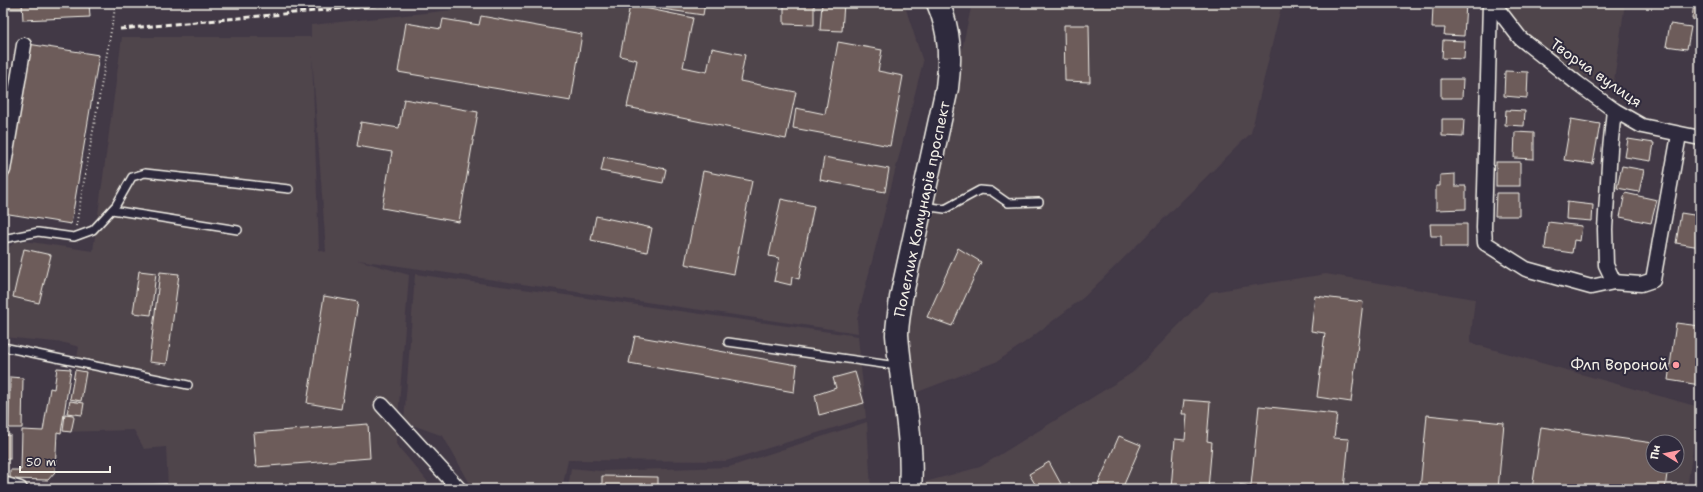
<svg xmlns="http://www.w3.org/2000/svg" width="1703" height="492" font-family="'Shantell Sans',sans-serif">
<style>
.built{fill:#4f444c;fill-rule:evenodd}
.building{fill:#6d5c5a;stroke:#f4f1e8}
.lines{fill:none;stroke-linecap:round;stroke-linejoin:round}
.lane-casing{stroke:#f4f1e8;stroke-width:10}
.street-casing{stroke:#f4f1e8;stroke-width:17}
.primary-casing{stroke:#f4f1e8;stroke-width:25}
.path{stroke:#f4f1e8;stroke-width:2;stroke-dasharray:1 3;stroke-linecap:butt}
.lane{stroke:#2f2a3d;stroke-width:7}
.street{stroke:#2f2a3d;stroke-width:14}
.primary{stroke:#2f2a3d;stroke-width:22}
.rail{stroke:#f4f1e8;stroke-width:3;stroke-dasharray:6 3;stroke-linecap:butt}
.poi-dot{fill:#ff9aa2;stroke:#2f2a3d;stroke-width:1.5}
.labels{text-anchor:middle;stroke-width:4;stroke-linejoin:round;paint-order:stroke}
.street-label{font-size:15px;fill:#f4f1e8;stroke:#2f2a3d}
.poi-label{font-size:15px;fill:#f4f1e8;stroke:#2f2a3d;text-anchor:end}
</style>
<rect width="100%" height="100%" fill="#423946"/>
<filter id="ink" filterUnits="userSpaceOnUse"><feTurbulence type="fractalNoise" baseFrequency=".025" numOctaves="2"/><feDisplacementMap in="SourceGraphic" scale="8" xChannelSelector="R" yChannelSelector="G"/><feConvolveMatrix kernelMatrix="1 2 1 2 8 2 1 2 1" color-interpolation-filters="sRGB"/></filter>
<g filter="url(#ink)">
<!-- built -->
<g class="built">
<path d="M520,3H904L923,62L857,320L858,333L358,260L409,275L396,444L434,489H168L166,447L144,449L134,430L62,432L79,347L65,343L3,337V253L17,240L93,251L122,37H311V25ZM312,55L326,251L325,252L319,250Z"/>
<polygon points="972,3 1282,3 1251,133 1084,297 1028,340 998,361 915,393 906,306"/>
<polygon points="1501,3 1625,3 1613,88 1581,75 1525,34"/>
<polygon points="415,274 858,336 866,418 726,461 568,460 562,489 473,489 443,436 404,422"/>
<path d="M1326,274L1475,299L1470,343L1699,407L1687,489H924L925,482L980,467L1132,373L1211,292ZM1653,442H1677V466H1653Z"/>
<polygon points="867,422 871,489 568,489 571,468 600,471 729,467"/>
</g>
<!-- building -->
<g class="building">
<polygon points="3,3 22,3 23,9 3,9"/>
<polygon points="22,3 89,3 90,17 23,20"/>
<polygon points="663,3 705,3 703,15 662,9"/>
<polygon points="822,3 844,3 842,31 820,30"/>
<polygon points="1444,3 1466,3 1464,36 1444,35 1445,28 1432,28 1433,6 1444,7"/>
<polygon points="1694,3 1700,3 1700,20 1692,19"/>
<polygon points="784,4 814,4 814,25 784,24"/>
<polygon points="630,5 693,18 683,67 707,72 712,48 745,55 740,81 796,92 786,139 627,107 637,60 620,56"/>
<polygon points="481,16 582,34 571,101 398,72 406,23 441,29 443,19 479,25"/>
<polygon points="1670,24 1691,27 1687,49 1666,46"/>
<polygon points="1064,25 1089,25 1090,82 1065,81"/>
<polygon points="1443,40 1465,41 1464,59 1442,58"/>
<polygon points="838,42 882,50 878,71 903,76 890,146 793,128 796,108 825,114"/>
<polygon points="28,44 99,55 71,224 3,213 3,200"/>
<polygon points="1505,71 1528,72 1527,98 1504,96"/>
<polygon points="1441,79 1463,79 1462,98 1441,98"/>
<polygon points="404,99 478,112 459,222 382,208 392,152 357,146 361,122 399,128"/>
<polygon points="1506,110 1525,111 1524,126 1505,125"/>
<polygon points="1442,119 1464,119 1463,137 1442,136"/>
<polygon points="1571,119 1600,124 1593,164 1564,160"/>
<polygon points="1515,132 1534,133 1534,159 1514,158"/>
<polygon points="1628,139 1654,143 1651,161 1625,157"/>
<polygon points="604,157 666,169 663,183 601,171"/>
<polygon points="824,157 889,169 885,192 820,180"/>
<rect x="1496" y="162" width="24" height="24"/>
<polygon points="1622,166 1644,170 1639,192 1617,188"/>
<polygon points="703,171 752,181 734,274 685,264"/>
<polygon points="1455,174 1455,186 1466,186 1466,209 1436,210 1436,186 1440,186 1440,175"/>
<polygon points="1496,193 1519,193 1519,216 1495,216"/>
<polygon points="1625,193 1657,200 1651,223 1620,217"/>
<polygon points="781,199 814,206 799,279 792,277 791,285 774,281 779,258 769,256"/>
<polygon points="1567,202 1593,205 1592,221 1566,219"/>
<polygon points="1681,213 1700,216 1700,247 1676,243"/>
<polygon points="596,216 652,228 647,252 591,240"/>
<polygon points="1548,222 1582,226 1580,241 1574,240 1572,253 1545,249"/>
<polygon points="1430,224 1467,224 1467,247 1441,247 1441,236 1431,236"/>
<polygon points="958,248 981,262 952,326 927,317"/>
<polygon points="24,249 51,255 39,303 13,297"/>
<polygon points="139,271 156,273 151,315 133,313"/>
<polygon points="160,272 179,274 167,364 149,362"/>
<polygon points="324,296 358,302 341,409 307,403"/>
<polygon points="1315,296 1363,302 1351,402 1317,397 1325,333 1311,331"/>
<polygon points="1676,323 1700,326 1700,385 1668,380"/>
<polygon points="635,336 797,365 794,392 629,363"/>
<polygon points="57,368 71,369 61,433 57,432 55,472 48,480 10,479 10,470 21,470 22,430 43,431 50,388 54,389"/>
<polygon points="75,370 86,372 81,401 70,399"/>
<polygon points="855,372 864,403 819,415 815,395 836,388 833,378"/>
<polygon points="10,377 23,378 22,428 9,428"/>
<polygon points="1184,400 1210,402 1207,441 1212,442 1208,489 1171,489 1175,439 1185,440 1187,414 1182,414"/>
<polygon points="70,401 84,403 82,415 67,413"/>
<polygon points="1259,406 1337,414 1334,438 1349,439 1344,489 1240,489 1240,485 1251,486"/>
<polygon points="65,414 73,415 74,418 71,432 63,431"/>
<polygon points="1427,415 1504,423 1498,489 1420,489"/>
<polygon points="368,424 370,458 256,467 253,433"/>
<polygon points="1541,427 1653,443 1653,466 1668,466 1665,489 1532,489"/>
<rect x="3" y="435" width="7" height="24"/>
<polygon points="1119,436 1141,445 1122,489 1096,489"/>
<polygon points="1049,462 1061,484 1054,489 1038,489 1029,474"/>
<polygon points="602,476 658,477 658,489 602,489"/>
<polygon points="167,484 167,489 81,489 80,487"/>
</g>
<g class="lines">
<!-- lane casing -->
<g class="lane-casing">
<g id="lane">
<polyline points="923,206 945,209 980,190 991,191 1008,203 1039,202"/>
<polyline points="112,210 238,230"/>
<polyline points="3,239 38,232 74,237 93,230 116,205 132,177 145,173 289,189"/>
<polyline points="728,342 897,366"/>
<polyline points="3,347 188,385"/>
</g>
</g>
<!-- street casing -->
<g class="street-casing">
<g id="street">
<polyline points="1490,3 1484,228 1485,243 1526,269 1591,287 1614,282 1606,265 1605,229 1610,149 1614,110"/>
<polyline points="1493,3 1520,38 1577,83 1614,110 1642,126 1700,138"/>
<polyline points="3,170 24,45"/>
<polyline points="1614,282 1641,284 1653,280 1679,135"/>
<polyline points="382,405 459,489"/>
<polyline points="3,484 20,489"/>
</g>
</g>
<!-- primary casing -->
<g class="primary-casing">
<path id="primary" d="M910,489C914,438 901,386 897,335C897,323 900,310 901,298L947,88C951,58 950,31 938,3"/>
</g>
<!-- path -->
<polyline class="path" points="76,226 116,3"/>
<!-- lane -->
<use href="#lane" class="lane"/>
<!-- street -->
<use href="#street" class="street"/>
<!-- primary -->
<use href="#primary" class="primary"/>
<!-- rail -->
<polyline class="rail" points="120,29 402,3"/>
</g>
</g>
<!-- markers -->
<circle class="poi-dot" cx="1676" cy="365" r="4"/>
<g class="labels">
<!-- street labels -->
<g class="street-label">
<text transform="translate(1596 73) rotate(35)" y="5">Творча вулиця</text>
<text transform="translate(922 209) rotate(-78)" y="5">Полеглих Комунарів проспект</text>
</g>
<!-- poi labels -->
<g class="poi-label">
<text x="1668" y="370">Флп Вороной</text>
</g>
</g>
<!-- margin -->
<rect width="1703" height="492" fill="none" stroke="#2f2a3d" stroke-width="16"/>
<rect x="8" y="8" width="1687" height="476" fill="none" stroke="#f4f1e8" stroke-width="1.5" filter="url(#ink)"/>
<!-- north arrow -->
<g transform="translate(1665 454) rotate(280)"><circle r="19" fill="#2f2a3d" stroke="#7e7a81"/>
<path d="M0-3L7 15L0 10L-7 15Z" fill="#ff9aa2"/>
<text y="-6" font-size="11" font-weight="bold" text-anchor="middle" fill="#f4f1e8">Пн</text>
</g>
<!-- scale -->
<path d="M20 466v6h90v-6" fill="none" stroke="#f4f1e8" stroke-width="2"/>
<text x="26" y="466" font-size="12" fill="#f4f1e8" stroke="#2f2a3d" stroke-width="3" paint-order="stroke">50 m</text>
</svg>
